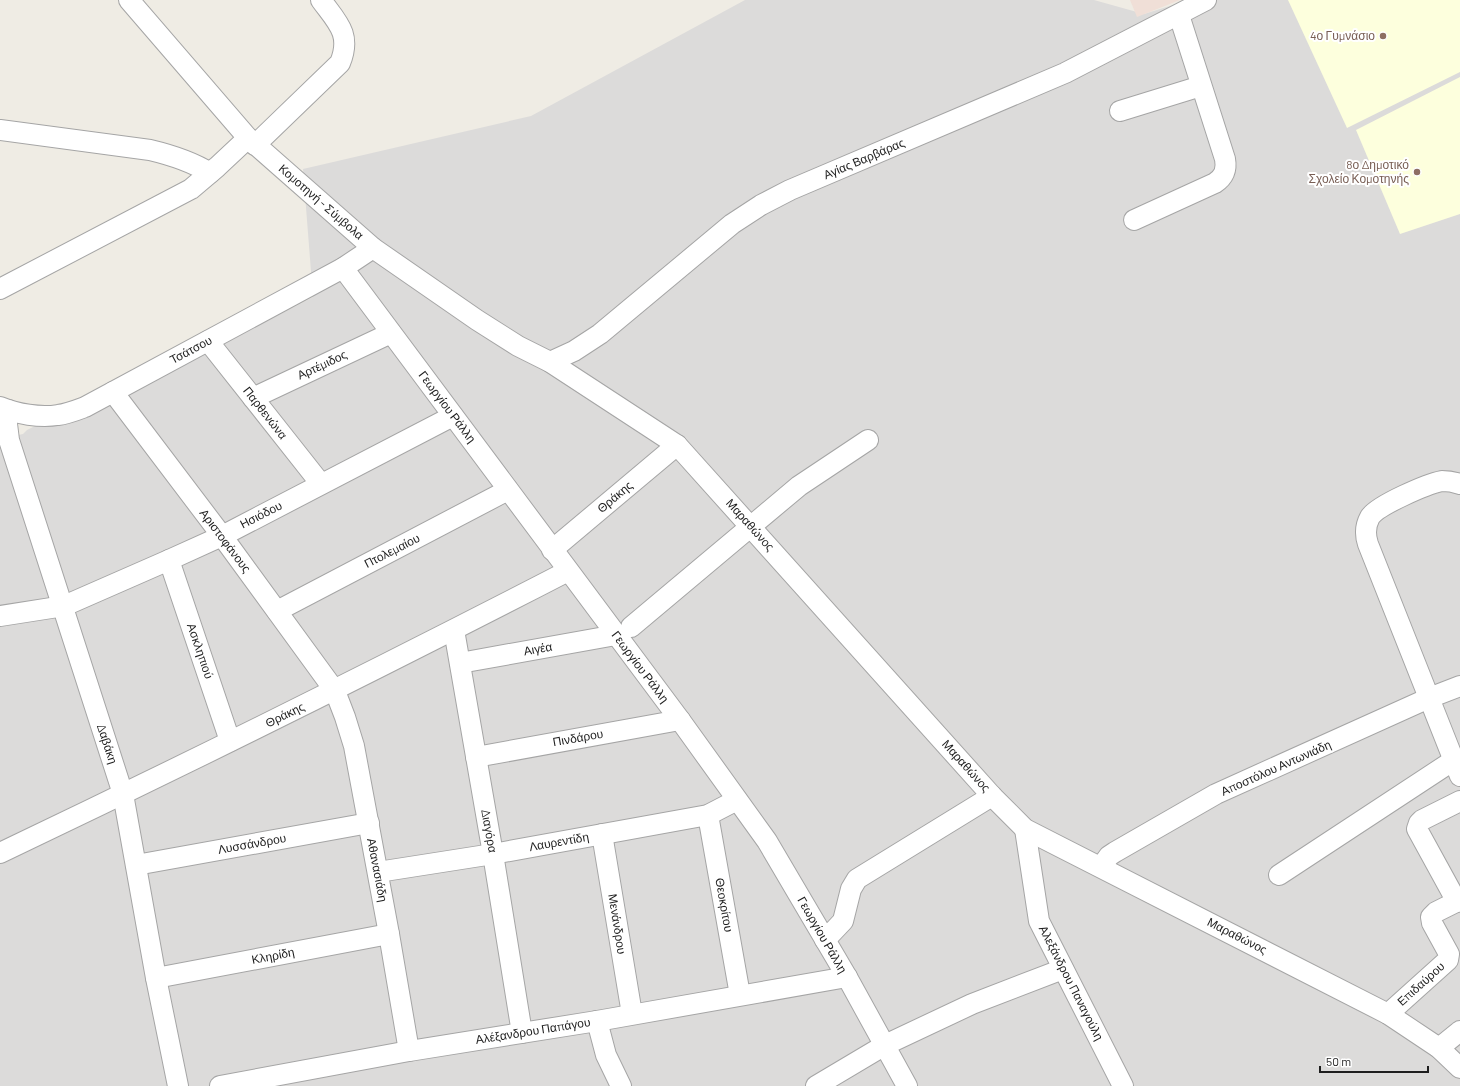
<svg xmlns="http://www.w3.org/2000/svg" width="1460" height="1086" font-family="Barlow,sans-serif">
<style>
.residential{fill:#dcdbda}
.education{fill:#fdffdd}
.military{fill:#f0dfd7}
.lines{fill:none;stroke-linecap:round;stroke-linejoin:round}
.minor-casing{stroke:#a5a5a5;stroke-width:22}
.minor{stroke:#fff;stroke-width:20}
.education-dot{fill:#8d6e63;stroke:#fff;stroke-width:1.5}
.labels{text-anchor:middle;stroke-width:4;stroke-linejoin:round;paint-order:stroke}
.education-label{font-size:12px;fill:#785e54;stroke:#fff;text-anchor:end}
.street-label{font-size:12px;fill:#1e1e1e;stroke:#fff}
</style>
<rect width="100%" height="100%" fill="#efece4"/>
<!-- residential -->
<polygon class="residential" points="745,0 1094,0 1144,14 1189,0 1460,0 1460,1086 0,1086 0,439 23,434 27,430 37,425 173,370 313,297 303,169 531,116"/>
<!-- education -->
<g class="education">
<polygon points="1288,0 1460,0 1460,72 1347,128"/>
<polygon points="1460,77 1460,214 1400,234 1356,130"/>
</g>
<!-- military -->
<polygon class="military" points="1130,0 1180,0 1137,17"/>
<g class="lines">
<!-- minor casing -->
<g class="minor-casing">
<g id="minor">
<polyline points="129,0 248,138 373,248 477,320 518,346 550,362 677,445 992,796 1025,829 1388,1014 1439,1048 1460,1068"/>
<polyline points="1120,111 1201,86"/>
<path d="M0,130L150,150C171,155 191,161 210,173"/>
<path d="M255,145L340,63C352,34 337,22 321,0"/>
<path d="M1134,220L1215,183C1224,177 1227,170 1225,159L1179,15"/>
<polyline points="343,268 680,720 767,841 847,977 907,1086"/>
<polyline points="0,289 191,189 217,167 248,138"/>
<polyline points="208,341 321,484"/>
<polyline points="550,362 574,351 600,334 732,224 761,205 790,190 1065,73 1206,0"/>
<polyline points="113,392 222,536 335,691 345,717 354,746 389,934 409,1051"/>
<polyline points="253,398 391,333"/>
<path d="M0,407C17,414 40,418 58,415C67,414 77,410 85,407L343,268L373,248"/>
<polyline points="8,410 7,424 9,440 123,794 156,978 178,1086"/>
<path d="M1460,484C1454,482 1448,481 1442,481C1427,484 1378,505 1370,517C1365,526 1365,535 1368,544L1460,776"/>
<polyline points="552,550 677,445"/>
<polyline points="169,560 230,741"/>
<polyline points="277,611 508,490"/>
<polyline points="0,616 64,606 169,560 222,536 453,416"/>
<polyline points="631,627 799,486 868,440"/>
<polyline points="454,630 493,854 522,1033"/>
<polyline points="460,663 616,635"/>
<polyline points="476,757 680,720"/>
<polyline points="708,815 740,995"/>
<polyline points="1025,829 1039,921 1123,1086"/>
<polyline points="602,834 632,1014"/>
<path d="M0,853C191,762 380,668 568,571"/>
<polyline points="136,865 369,823"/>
<polyline points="1101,867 1109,856 1115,852 1216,794 1429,698 1460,686"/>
<polyline points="378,872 493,854 708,815 737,800"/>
<polyline points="1279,875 1454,760"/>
<polyline points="1457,902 1417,829 1419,823 1422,820 1460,801"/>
<polyline points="825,940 843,921 851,889 857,879 992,796"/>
<polyline points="156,978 389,934"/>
<polyline points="1388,1014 1448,960 1449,954 1432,923 1431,917 1436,912 1460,900"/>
<polyline points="597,1021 606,1055 621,1086"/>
<polyline points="1439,1048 1460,1031"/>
<polyline points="220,1086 409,1051 597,1021 847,977"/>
<polyline points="816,1086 885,1045 972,1004 1063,969"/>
</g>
</g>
<!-- minor -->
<use href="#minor" class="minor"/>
</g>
<!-- markers -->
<g class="education-dot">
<circle cx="1383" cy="36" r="4"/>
<circle cx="1417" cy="172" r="4"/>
</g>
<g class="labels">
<!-- education labels -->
<g class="education-label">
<text x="1375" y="40">4ο Γυμνάσιο</text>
<text x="1409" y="169">8ο Δημοτικό<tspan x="1409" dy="14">Σχολείο Κομοτηνής</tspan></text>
</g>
<!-- street labels -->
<g class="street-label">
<text transform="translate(864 159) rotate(-23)" y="4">Αγίας Βαρβάρας</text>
<text transform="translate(321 202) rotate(41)" y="4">Κομοτηνή - Σύμβολα</text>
<text transform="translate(191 350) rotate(-28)" y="4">Τσάτσου</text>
<text transform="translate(322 365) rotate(-25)" y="4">Αρτέμιδος</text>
<text transform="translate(447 407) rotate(53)" y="4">Γεωργίου Ράλλη</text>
<text transform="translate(265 413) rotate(52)" y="4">Παρθενώνα</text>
<text transform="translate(615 497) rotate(-40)" y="4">Θράκης</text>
<text transform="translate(261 515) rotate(-27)" y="4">Ησιόδου</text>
<text transform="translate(750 525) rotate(48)" y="4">Μαραθώνος</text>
<text transform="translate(225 541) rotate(53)" y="4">Αριστοφάνους</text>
<text transform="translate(392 551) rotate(-27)" y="4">Πτολεμαίου</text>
<text transform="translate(538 649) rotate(-10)" y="4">Αιγέα</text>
<text transform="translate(200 651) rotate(71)" y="4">Ασκληπιού</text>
<text transform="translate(640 667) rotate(53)" y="4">Γεωργίου Ράλλη</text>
<text transform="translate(285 715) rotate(-26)" y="4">Θράκης</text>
<text transform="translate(578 738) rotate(-10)" y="4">Πινδάρου</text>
<text transform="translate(107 744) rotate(72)" y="4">Δαβάκη</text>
<text transform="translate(966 766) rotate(48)" y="4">Μαραθώνος</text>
<text transform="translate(1276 768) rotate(-24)" y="4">Αποστόλου Αντωνιάδη</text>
<text transform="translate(489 831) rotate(80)" y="4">Διαγόρα</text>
<text transform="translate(559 842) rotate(-10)" y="4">Λαυρεντίδη</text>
<text transform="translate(252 844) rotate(-10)" y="4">Λυσσάνδρου</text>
<text transform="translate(377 870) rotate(79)" y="4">Αθανασιάδη</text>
<text transform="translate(724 905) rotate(80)" y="4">Θεοκρίτου</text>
<text transform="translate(617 924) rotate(81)" y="4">Μενάνδρου</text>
<text transform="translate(822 935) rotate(60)" y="4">Γεωργίου Ράλλη</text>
<text transform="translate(1237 936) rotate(27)" y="4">Μαραθώνος</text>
<text transform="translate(273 956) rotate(-11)" y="4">Κληρίδη</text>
<text transform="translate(1071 983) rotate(63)" y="4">Αλεξάνδρου Παναγούλη</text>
<text transform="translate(1421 984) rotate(-42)" y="4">Επιδαύρου</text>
<text transform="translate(533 1031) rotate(-9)" y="4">Αλέξανδρου Παπάγου</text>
</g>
</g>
<!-- scale -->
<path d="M1320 1066v6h108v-6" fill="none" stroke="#1e1e1e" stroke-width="2"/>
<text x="1326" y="1066" font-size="12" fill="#1e1e1e" stroke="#ffffff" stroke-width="3" paint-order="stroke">50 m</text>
</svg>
